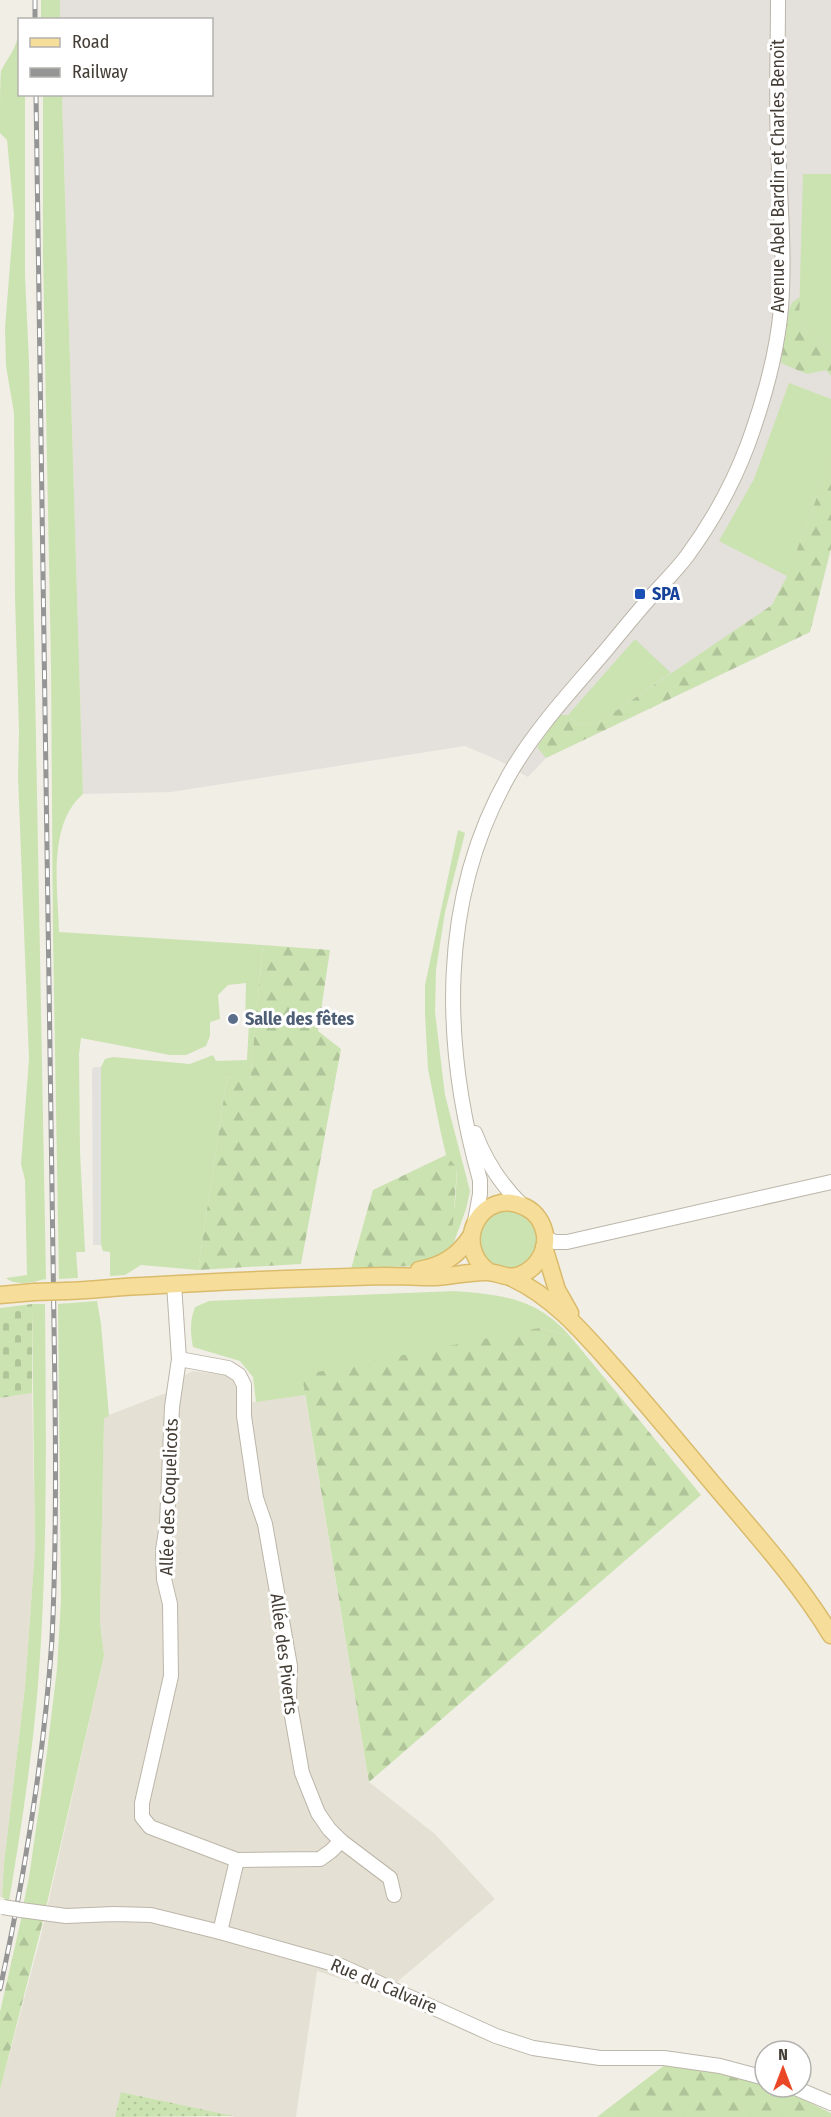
<svg xmlns="http://www.w3.org/2000/svg" width="831" height="2117" font-family="'Fira Sans Condensed',sans-serif">
<style>
.residential{fill:#e5e0d4}
.industrial{fill:#e4e0db}
.grass{fill:#cbe3b1}
.forest{fill:url(#forest-firs)}
.cemetery{fill:url(#cemetery-stones)}
.garden{fill:url(#garden-dots)}
.parking{fill:#e3e1de}
.lines{fill:none;stroke-linecap:round;stroke-linejoin:round}
.minor-casing{stroke:#bcb6a9;stroke-width:16}
.major-casing{stroke:#dabb6b;stroke-width:19}
.minor{stroke:#fff;stroke-width:14}
.major{stroke:#f6de9a;stroke-width:16}
.rail-casing{stroke:#959595;stroke-width:5}
.rail{stroke:#fff;stroke-width:3;stroke-dasharray:9;stroke-linecap:butt}
.minor-bridge-casing{stroke:#bcb6a9;stroke-width:16;stroke-linecap:butt}
.major-bridge-casing{stroke:#dabb6b;stroke-width:19;stroke-linecap:butt}
.minor-bridge{stroke:#fff;stroke-width:14}
.major-bridge{stroke:#f6de9a;stroke-width:16}
.transit-dot{fill:#1a4fb4;stroke:#fff;stroke-width:2}
.service-dot{fill:#5c6f8a;stroke:#fff;stroke-width:2}
.labels{text-anchor:middle;stroke-width:6;stroke-linejoin:round;paint-order:stroke}
.street-label{font-size:18px;fill:#443e36;stroke:#fff}
.transit-label{font-size:18px;font-weight:bold;fill:#164399;stroke:#fff;text-anchor:start}
.service-label{font-size:18px;font-weight:bold;fill:#4e5e75;stroke:#fff;text-anchor:start}
</style>
<defs>
<pattern id="forest-firs" width="22" height="20" patternUnits="userSpaceOnUse" patternTransform="scale(1.5)"><rect width="22" height="20" fill="#cbe3b1"/><path d="M5 1l3.5 6h-7zM16 11l3.5 6h-7z" fill="#b0c499"/></pattern>
<pattern id="cemetery-stones" width="16" height="16" patternUnits="userSpaceOnUse" patternTransform="scale(1.5)"><rect width="16" height="16" fill="#cbe3b1"/><path d="M2 7V4a2 2 0 0 1 4 0v3zM10 15v-3a2 2 0 0 1 4 0v3z" fill="#b0c499"/></pattern>
<pattern id="garden-dots" width="8" height="8" patternUnits="userSpaceOnUse" patternTransform="scale(1.5)"><rect width="8" height="8" fill="#cbe3b1"/><path d="M2 2h.1M6 6h.1" fill="none" stroke="#b0c499" stroke-width="1.8" stroke-linecap="round"/></pattern>
</defs>
<rect width="100%" height="100%" fill="#f1eee6"/>
<!-- residential -->
<g class="residential">
<polygon points="193,1371 231,1375 238,1382 238,1404 305,1395 369,1782 435,1834 495,1899 384,1993 317,1971 296,2117 235,2117 122,2092 115,2117 0,2117 0,2090 41,1935 104,1656 100,1622 104,1417 163,1394 179,1393 185,1375"/>
<polygon points="32,1393 35,1549 25,1687 4,1863 2,1897 0,1897 0,1398"/>
</g>
<!-- industrial -->
<polygon class="industrial" points="60,0 831,0 831,548 810,632 546,758 528,777 498,760 465,746 171,792 83,794 62,95 212,94 212,20 60,19"/>
<!-- grass -->
<g class="grass">
<rect x="41" y="0" width="19" height="19"/>
<path d="M18,33H20V94L25,95V275L29,362L46,1279C33,1282 17,1287 6,1278L27,1275L25,1180L21,1164L29,1059L18,776L19,731L15,597L14,413L6,366L5,328L14,215L7,140L0,133C0,121 0,79 1,71C6,60 18,47 18,33Z"/>
<path d="M43,95H62L83,794C47,825 58,889 59,932L263,945L250,1081L227,1077L198,1270L141,1265L125,1275L110,1276V1252L103,1251L101,1245V1067L105,1059L113,1057L190,1064L213,1055L216,1061L247,1060L249,1023L245,1022L246,983L228,985L218,995L220,1019L210,1022V1036L206,1046L186,1055H170L81,1038L79,1054L80,1151L85,1252H76L78,1278L59,1279L53,935L51,666L43,254Z"/>
<polygon points="803,174 831,174 831,350 806,330 799,319"/>
<polygon points="789,383 831,399 831,460 787,576 719,541 754,479"/>
<polygon points="635,639 671,673 598,723 578,725 568,715"/>
<path d="M458,830L465,833L445,912L436,970L435,1012L445,1095L470,1191L466,1209L454,1242L439,1257L429,1261C456,1225 455,1212 457,1169L446,1155L440,1129L428,1069L425,1014V985Z"/>
<path d="M493,1210H521C525,1215 531,1219 534,1225C544,1240 531,1268 512,1269C506,1270 499,1267 493,1266C470,1238 471,1238 493,1210Z"/>
<path d="M455,1291C502,1295 537,1298 570,1336L539,1328L305,1395L256,1402L253,1377L240,1361L193,1347C190,1332 190,1320 195,1307L209,1301Z"/>
<polygon points="97,1301 101,1324 109,1416 104,1418 100,1622 104,1656 45,1912 23,1906 29,1877 46,1760 57,1669 61,1600 58,1304"/>
<path d="M32,1304H45C46,1431 48,1559 38,1685C32,1758 21,1830 9,1901L2,1897L4,1863L25,1687L35,1549Z"/>
</g>
<!-- forest -->
<g class="forest">
<path d="M800,297L799,319L806,330L831,350V376L826,370L807,374L781,363C783,352 787,309 792,303C794,301 797,299 800,297Z"/>
<polygon points="831,460 831,548 810,632 546,758 537,747 559,715 568,715 578,725 598,723 772,605 787,576"/>
<polygon points="263,945 330,950 318,1031 341,1049 301,1264 198,1270 227,1077 250,1080"/>
<polygon points="446,1155 457,1168 453,1224 444,1241 429,1261 411,1266 351,1269 373,1190"/>
<polygon points="539,1328 570,1336 701,1495 369,1782 302,1375"/>
<polygon points="22,1915 44,1917 0,2090 0,2012"/>
<path d="M666,2064L758,2081L765,2084V2087C788,2087 811,2104 831,2113V2117H597Z"/>
</g>
<!-- cemetery -->
<polygon class="cemetery" points="32,1304 32,1393 0,1398 0,1308"/>
<!-- garden -->
<polygon class="garden" points="121,2092 233,2116 115,2117"/>
<!-- parking -->
<polygon class="parking" points="94,1067 101,1067 101,1245 93,1245 92,1070"/>
<g class="lines">
<!-- minor casing -->
<g class="minor-casing">
<g id="minor">
<path d="M475,1133C486,1162 501,1185 523,1206"/>
<path d="M475,1221L480,1194V1180C442,1045 438,900 509,775C535,729 573,689 607,649C621,632 634,616 648,600C661,585 675,572 687,556C712,522 733,484 748,444C764,400 777,354 781,308C785,254 780,201 778,147C776,98 778,49 778,0"/>
<polyline points="545,1238 555,1242 567,1242 831,1182"/>
<polyline points="174,1284 179,1359 172,1407 167,1524 163,1550 164,1579 170,1604 171,1676 142,1803 142,1817 150,1827 237,1860 320,1859 331,1851 341,1841 329,1829 318,1813 302,1773 289,1699 290,1666 265,1524 256,1498 244,1416 244,1385 239,1375 228,1368 179,1359"/>
<polyline points="341,1841 390,1878 394,1895"/>
<polyline points="21,1910 66,1916 114,1914 151,1915 220,1932 341,1966 496,2036 533,2048 600,2058 664,2058 720,2066 765,2078"/>
<polyline points="220,1932 237,1860"/>
<polyline points="793,2087 831,2103"/>
</g>
</g>
<!-- major casing -->
<g class="major-casing">
<g id="major">
<polyline points="544,1247 557,1290 570,1313"/>
<path d="M419,1270C442,1266 458,1256 471,1236"/>
<path d="M510,1277C552,1296 582,1331 612,1365C644,1401 674,1437 704,1473C748,1526 795,1576 831,1635"/>
<path d="M66,1291C92,1290 118,1287 143,1286C224,1281 304,1278 385,1276C402,1276 418,1277 435,1277C452,1276 468,1272 485,1272C498,1271 505,1280 520,1275C536,1269 547,1252 545,1235C543,1223 536,1212 525,1207C483,1186 450,1243 489,1272"/>
<polyline points="0,1295 34,1292"/>
</g>
</g>
<!-- minor -->
<use href="#minor" class="minor"/>
<!-- major -->
<use href="#major" class="major"/>
<!-- rail casing -->
<g class="rail-casing">
<g id="rail">
<polyline points="35,0 35,20"/>
<path d="M0,1989C25,1874 44,1757 52,1639C56,1558 56,1476 55,1394L36,94"/>
</g>
</g>
<!-- rail -->
<use href="#rail" class="rail"/>
<!-- minor-bridge casing -->
<g class="minor-bridge-casing">
<polyline id="minor-bridge" points="3,1907 21,1910"/>
</g>
<!-- major-bridge casing -->
<g class="major-bridge-casing">
<polyline id="major-bridge" points="34,1292 66,1291"/>
</g>
<!-- minor-bridge -->
<use href="#minor-bridge" class="minor-bridge"/>
<!-- major-bridge -->
<use href="#major-bridge" class="major-bridge"/>
</g>
<!-- markers -->
<rect class="transit-dot" x="634" y="588" width="12" height="12" rx="3"/>
<circle class="service-dot" cx="233" cy="1019" r="6"/>
<g class="labels">
<!-- street labels -->
<g class="street-label">
<text transform="translate(778 176) rotate(-90)" y="6">Avenue Abel Bardin et Charles Benoït</text>
<text transform="translate(169 1497) rotate(-88)" y="6">Allée des Coquelicots</text>
<text transform="translate(284 1654) rotate(83)" y="6">Allée des Piverts</text>
<text transform="translate(384 1986) rotate(23)" y="6">Rue du Calvaire</text>
</g>
<!-- transit labels -->
<g class="transit-label">
<text x="652" y="600">SPA</text>
</g>
<!-- service labels -->
<g class="service-label">
<text x="245" y="1025">Salle des fêtes</text>
</g>
</g>
<!-- legend -->
<rect x="18" y="18" width="195" height="78" fill="#ffffff" stroke="#b4b2af" stroke-width="1.5"/>
<rect x="30" y="38" width="30" height="9" fill="#f6de9a" stroke="#b4b2af" stroke-width="1.5"/>
<text x="72" y="48" font-size="18" fill="#443e36">Road</text>
<rect x="30" y="68" width="30" height="9" fill="#959595" stroke="#b4b2af" stroke-width="1.5"/>
<text x="72" y="78" font-size="18" fill="#443e36">Railway</text>
<!-- north arrow -->
<g transform="translate(783 2069)"><circle r="28" fill="#ffffff" stroke="#b4b2af" stroke-width="1.5"/>
<path d="M0-4.5L10 22L0 15L-10 22Z" fill="#e94725"/>
<text y="-9" font-size="16" font-weight="bold" text-anchor="middle" fill="#443e36">N</text>
</g>
</svg>
